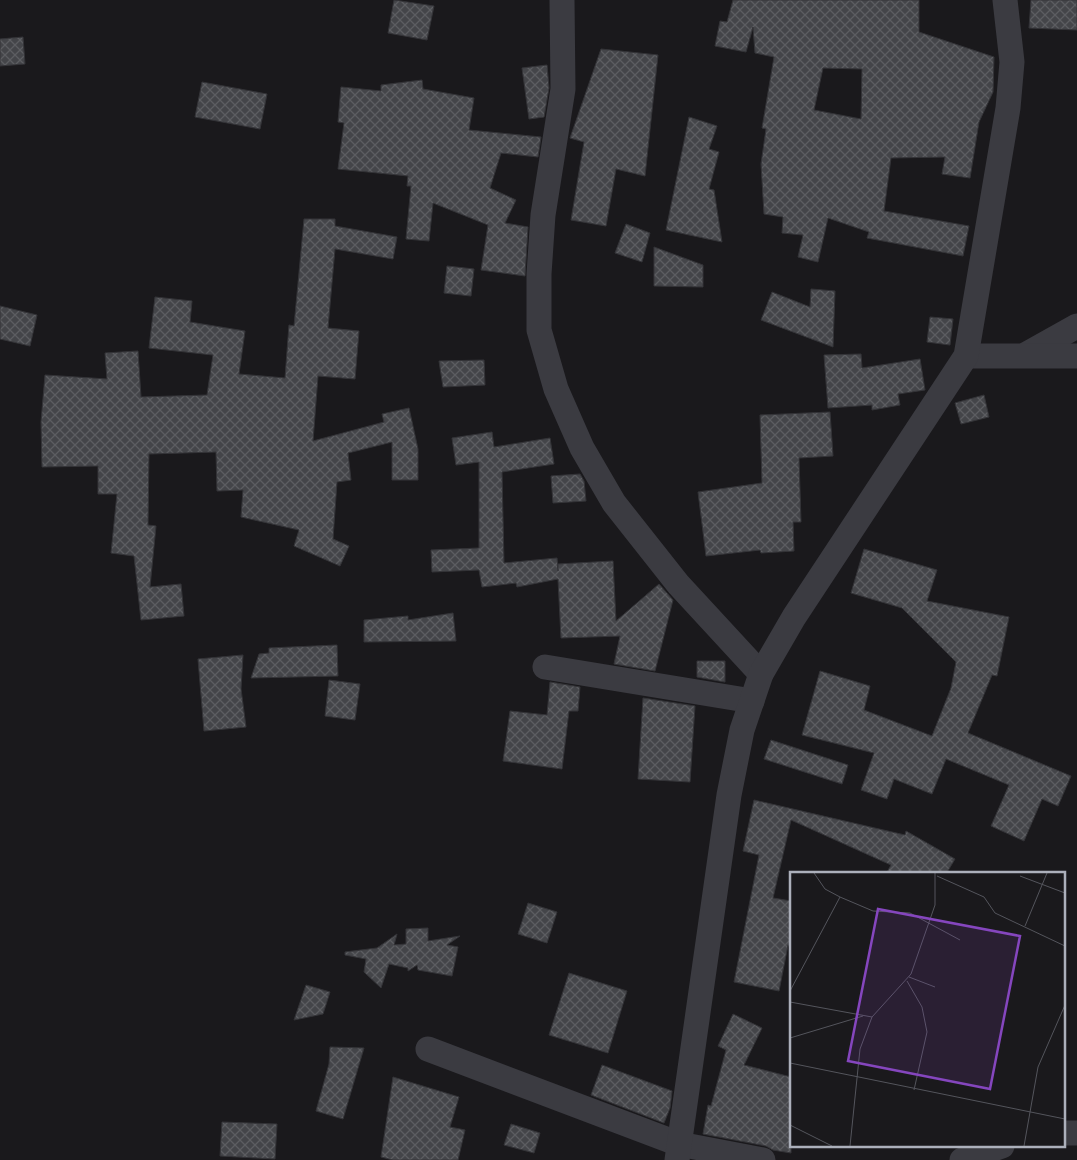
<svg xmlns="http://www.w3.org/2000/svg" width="1077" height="1160" font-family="'Work Sans',sans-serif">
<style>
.building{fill:url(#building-cross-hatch);stroke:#343438;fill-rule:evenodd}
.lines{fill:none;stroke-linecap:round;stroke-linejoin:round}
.street{stroke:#3b3b41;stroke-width:25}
.inset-road{fill:none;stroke:#54555c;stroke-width:1}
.view{fill:#8546be;fill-opacity:0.15;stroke:#8546be;stroke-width:2.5}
.inset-edge{fill:none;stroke:#acb0bb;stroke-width:2.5}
</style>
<defs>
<pattern id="building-cross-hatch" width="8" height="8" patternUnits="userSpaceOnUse" patternTransform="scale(1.25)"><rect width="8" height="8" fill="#444549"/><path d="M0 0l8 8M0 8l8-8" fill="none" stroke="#5c5d61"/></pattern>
</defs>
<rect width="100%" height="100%" fill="#1a191c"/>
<!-- building -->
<g class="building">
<polygon points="394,0 434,6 427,40 388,33"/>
<path d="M733,0H919V32L994,57L993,92L979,122L970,178L942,174L945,157L891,158L884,211L969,226L963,256L867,238L869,232L828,218L818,262L798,257L803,235L782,233L783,217L764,214L761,164L766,129L762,128L774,57L755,53L753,27L746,52L715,46L720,21L727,22ZM823,68L862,69L861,119L814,110Z"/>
<polygon points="1031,0 1077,0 1077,30 1029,28"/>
<polygon points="23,37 25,64 0,66 0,39"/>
<polygon points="601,49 658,55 645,176 616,169 606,226 571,220 584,142 570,138"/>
<polygon points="547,65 549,88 544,117 529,119 522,68"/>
<polygon points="422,80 423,89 474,98 469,130 541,137 538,157 501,153 490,188 516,200 505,223 528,227 525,276 481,270 488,225 433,203 429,241 406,239 411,186 407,186 408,176 338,169 344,123 338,122 341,87 381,91 381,85"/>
<polygon points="202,82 267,94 260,129 195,117"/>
<polygon points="689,117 717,126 709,149 719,152 709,189 714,190 722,242 666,230"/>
<polygon points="304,219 335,219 335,226 397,237 393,259 335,249 328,328 359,331 355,379 318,376 313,441 384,422 382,414 409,408 418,449 418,480 392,480 392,442 348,453 351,480 337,482 333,539 349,546 340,566 294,546 299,530 241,517 243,490 217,491 216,452 149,454 148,525 156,526 150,587 181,584 184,616 141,620 134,556 111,553 117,494 98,494 98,466 42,467 41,422 45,375 107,379 105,353 138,351 141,397 207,395 213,355 149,348 155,297 192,301 190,322 245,331 239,374 285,378 289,325 294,326"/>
<polygon points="626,224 650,233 642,262 615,253"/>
<polygon points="654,247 703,265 703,287 654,286"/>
<polygon points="447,266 474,269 471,296 444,293"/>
<polygon points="811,289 835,291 833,347 761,320 772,292 810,307"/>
<polygon points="0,306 37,315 30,346 0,339"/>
<polygon points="930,317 953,319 950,345 927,342"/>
<polygon points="861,354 862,368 920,359 925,390 898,394 900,405 872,410 872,405 828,408 824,355"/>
<polygon points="484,360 485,385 443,387 439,361"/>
<polygon points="984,395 989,417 961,424 955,403"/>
<polygon points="830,412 833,456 799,458 801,522 793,522 794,551 761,553 760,550 706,556 698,492 762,483 760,415"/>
<polygon points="492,432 494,447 550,438 554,464 502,472 504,563 557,558 558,571 558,564 613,561 616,621 659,584 673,600 655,671 614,664 620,636 561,638 558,579 517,587 516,583 482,587 479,570 432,572 431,550 479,548 479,462 456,465 452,438"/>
<polygon points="580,474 584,481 586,501 553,503 551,476"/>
<polygon points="864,549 937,570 927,601 1009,617 997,676 992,675 968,733 1071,776 1058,806 1042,799 1024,841 991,826 1009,785 946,759 932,794 894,779 887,799 861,790 874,753 802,735 820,671 870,686 864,710 932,736 951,688 956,662 902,608 851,593"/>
<polygon points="453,613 456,641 364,642 364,620 408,616 408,620"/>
<polygon points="337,645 338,676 251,678 259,654 269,653 269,648"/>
<polygon points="243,655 241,689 246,727 204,731 198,659"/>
<polygon points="697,661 725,661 725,682 697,677"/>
<polygon points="329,680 360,684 355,720 325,716"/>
<polygon points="550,682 580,687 578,711 569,711 562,769 503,761 510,711 547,715"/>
<polygon points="643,698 695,706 690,782 638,779"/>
<polygon points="771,740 848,765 842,784 764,759"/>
<polygon points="754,800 905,835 906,831 955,859 946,874 886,874 891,865 791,820 773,898 791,901 791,946 788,945 779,991 734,982 759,855 743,851"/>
<polygon points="528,903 557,912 547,943 518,934"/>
<polygon points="428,928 428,941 460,936 447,945 458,947 452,976 418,970 417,965 408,971 408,968 389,964 381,988 364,972 366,959 345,955 345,952 377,948 397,934 394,945 406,944 406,929"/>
<polygon points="569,973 627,991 608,1053 549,1035"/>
<polygon points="306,985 330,992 323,1014 294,1020"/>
<polygon points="733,1014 762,1028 744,1065 791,1077 791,1153 773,1150 766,1146 703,1134 708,1105 711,1106 726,1050 718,1046"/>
<polygon points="330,1047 364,1048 343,1119 316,1111 329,1064"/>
<polygon points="602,1065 672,1091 670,1108 664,1123 591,1095"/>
<polygon points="393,1077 459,1097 450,1127 465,1130 458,1160 393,1160 381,1157"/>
<polygon points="222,1122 277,1124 275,1159 220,1156"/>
<polygon points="511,1124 540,1133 534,1153 504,1145"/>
</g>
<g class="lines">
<!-- street -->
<g class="street">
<polyline points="562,0 563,89 543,215 539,274 539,330 556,389 582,448 614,503 678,584 761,674"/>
<polyline points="1027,354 1077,326"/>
<polyline points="966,356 1077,356"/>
<polyline points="545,667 752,701"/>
<polyline points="428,1049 679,1144 763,1160"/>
<polyline points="1063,1133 1077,1133"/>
<polyline points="677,1160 729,795 742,730 761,674 794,617 966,356 1008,108 1012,62 1005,0"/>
<polyline points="962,1160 1002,1146"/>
</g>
</g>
<!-- overview -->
<g transform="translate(790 872)">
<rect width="275" height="275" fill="#1a191c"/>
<path class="inset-road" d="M24,1L35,17L50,25L83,39L120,41L170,68M147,4L194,25L205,41L275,74M230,4L275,21M235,54L257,1M119,105L145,115M117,109L132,135L137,160L124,218M0,119L50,25M0,130L82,145M0,166L73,144M0,191L275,247M0,253L42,274M60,274L70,177L82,145L121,102L145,33V1M234,274L248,195L275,133"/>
<path class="view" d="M88,37L230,64L200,217L58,189Z"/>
<rect width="275" height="275" class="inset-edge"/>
</g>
</svg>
